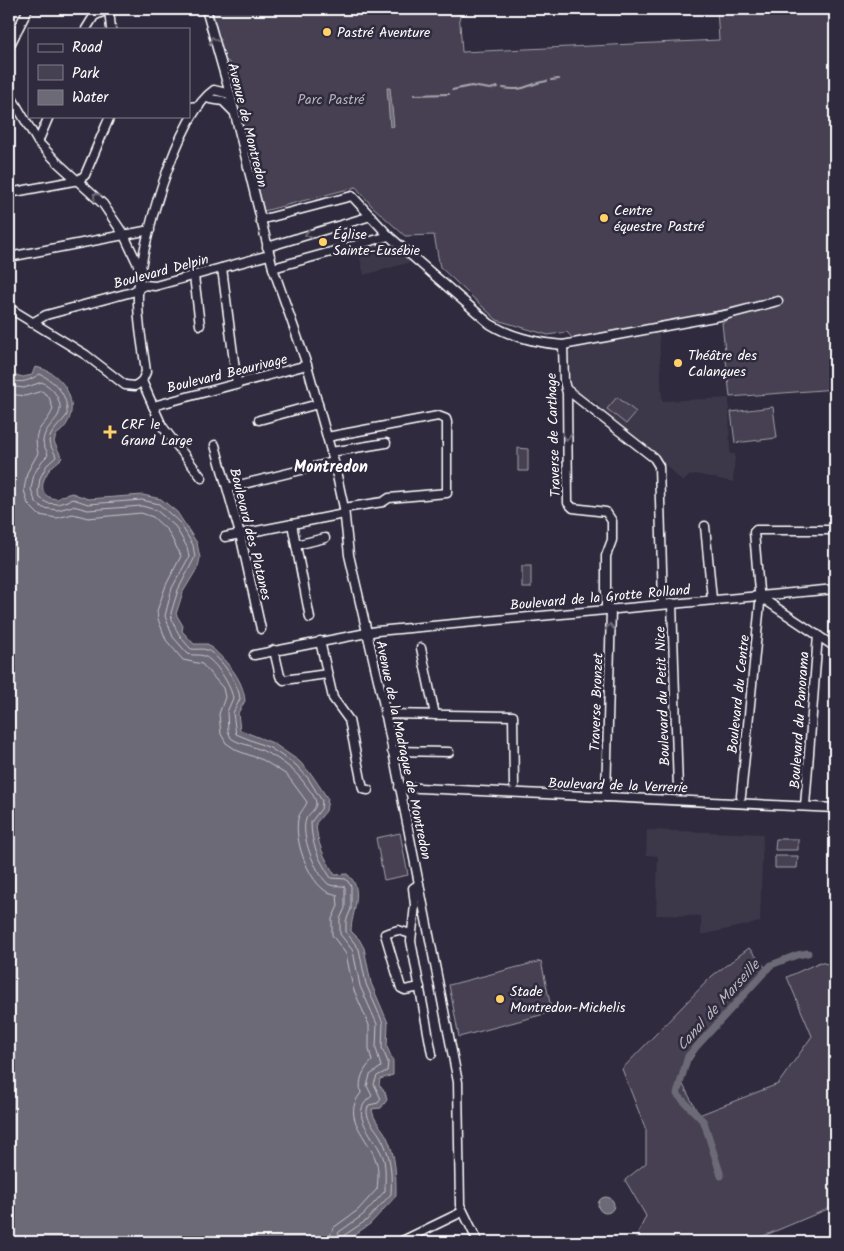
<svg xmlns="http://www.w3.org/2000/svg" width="844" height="1251" font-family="Kalam,sans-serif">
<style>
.built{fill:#3c3749}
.green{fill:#464152;stroke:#a2a0a8}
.water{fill:#6d6a77;stroke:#a7a6ad}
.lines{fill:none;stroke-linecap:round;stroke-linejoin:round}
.shore{stroke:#c5c3c9;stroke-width:1}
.stream{stroke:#a7a6ad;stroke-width:2}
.canal{stroke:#6d6a77;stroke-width:7}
.minor-casing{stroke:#fff;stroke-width:11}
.minor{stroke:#2f2a3d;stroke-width:8}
.oneway{stroke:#6d6a77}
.poi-dot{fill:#ffd166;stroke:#2f2a3d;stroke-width:2}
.labels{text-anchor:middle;stroke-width:5;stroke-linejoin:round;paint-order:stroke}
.poi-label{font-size:14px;fill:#fff;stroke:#2f2a3d;text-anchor:start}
.park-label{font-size:14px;fill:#b5b3ba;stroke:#2f2a3d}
.street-label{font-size:14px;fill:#fff;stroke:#2f2a3d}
.water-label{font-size:15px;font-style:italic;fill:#b6b4bb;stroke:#2f2a3d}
.quarter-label{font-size:16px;font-weight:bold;fill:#fff;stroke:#2f2a3d}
</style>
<rect width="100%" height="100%" fill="#2f2a3d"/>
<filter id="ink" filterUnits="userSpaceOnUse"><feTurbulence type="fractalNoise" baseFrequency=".02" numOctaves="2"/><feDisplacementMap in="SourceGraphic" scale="10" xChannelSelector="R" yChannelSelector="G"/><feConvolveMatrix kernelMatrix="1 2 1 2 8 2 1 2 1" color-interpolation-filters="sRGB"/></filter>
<g filter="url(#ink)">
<!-- built -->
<g class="built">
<polygon points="389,241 411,262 364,275 358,250"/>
<polygon points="659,331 662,401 729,398 730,454 735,454 733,482 696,474 689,476 683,482 654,454 654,450 649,450 611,420 595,401 588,400 571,386 568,353 575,350 578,345"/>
<polygon points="647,830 763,834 760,922 701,935 701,916 656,915 658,856 646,855"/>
</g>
<!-- green -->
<g class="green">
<polygon points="212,9 459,9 462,52 719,40 717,9 835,9 835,389 730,397 722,323 752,304 617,332 573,339 567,332 548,335 497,320 440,267 434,235 405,236 372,206 356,187 264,211 236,102 231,64 223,58"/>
<polygon points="617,397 636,412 626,424 607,409"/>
<polygon points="773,407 777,438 735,443 731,412"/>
<polygon points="518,448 528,449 528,471 518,471"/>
<rect x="522" y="566" width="9" height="22"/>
<polygon points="400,833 408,875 384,880 376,838"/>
<polygon points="776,839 798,839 798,850 775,850"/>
<polygon points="775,856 798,856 797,868 775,868"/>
<polygon points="749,948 766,968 719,1018 679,1077 699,1115 778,1084 812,1036 787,977 820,962 835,966 835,1206 754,1240 754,1242 615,1242 618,1239 634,1242 646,1216 625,1180 646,1163 646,1130 622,1069 712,976"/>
<polygon points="541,961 552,1012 459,1037 449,985"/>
</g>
<!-- water -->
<g class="water">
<polygon points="387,88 390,88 394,126 390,127"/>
<path d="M35,367C68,372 86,415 56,435L54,442L62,458C58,462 53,465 50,469C40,482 38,498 58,499L61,496L72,493L88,499L143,495L161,499L177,512L197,543L200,558L198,567L183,592L176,614L183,626L182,631L194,644H208C225,660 243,677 245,701L238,713L240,730L273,743L299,761L312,775L328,799L326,811L316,823C317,844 324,857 335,875L347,874C366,889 351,913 351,931L359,939L364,948L371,983L388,1023L387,1047L393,1061V1075L380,1079L379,1085L385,1092L387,1100L381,1108L372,1109C373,1120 382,1127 387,1137C396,1157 396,1174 396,1196L370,1224L344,1242H9V373L23,377L32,375Z"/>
<circle cx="606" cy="1205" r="8"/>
</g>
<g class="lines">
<!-- shore -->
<g class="shore">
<path d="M9,379C21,385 30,380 40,374C57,383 68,395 67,415C62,423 49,432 49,442C50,447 55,452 56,457L47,465L40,478L38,492L40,498L47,503L58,504L73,499L88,504L142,500L159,504L180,523L193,545L195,557L178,590L171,613C172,626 182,640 191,649C196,650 203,648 207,650C221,657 239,684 240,699L233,713L236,734L270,748L296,765L308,778L322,801L321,809L311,822C311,844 319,860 331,878L346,879L351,886V909L346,921V932L359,949L366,984L383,1023L382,1048L388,1062L387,1071L377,1076L374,1084L381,1099L378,1103L369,1105C362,1116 375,1127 380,1136C391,1154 392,1173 391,1194L367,1220L343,1236L342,1242"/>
<path d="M9,386L24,388L42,382C49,386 55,391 58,399C67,419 45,422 43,441C43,446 47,450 48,455L42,461L34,474L31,489L35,501L43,508L58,510L73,506L88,510L142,506L156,510L175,526L187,547L189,557L172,588L165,616L173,637L188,654C193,656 199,654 204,656C216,661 231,686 233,698L227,712L228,731L231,738C239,744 247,744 256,748C273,754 294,768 305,784C308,788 316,798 316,803C316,810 308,814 306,819C300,836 315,871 327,883C332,888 339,884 345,887V908L340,919V934L353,951L360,986L377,1024L376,1048L381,1067L370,1075L367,1086L372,1096C345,1115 377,1136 384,1160C386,1170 385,1181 385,1191L363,1215L339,1232L335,1242"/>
<path d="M9,394L25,396L42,391L49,397L53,409C46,428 31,426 38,453L27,473L24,490L28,504L39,515L57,518L73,514L88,518L141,513L153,517L168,531L181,556L166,585L157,611L158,619L166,640L183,660L202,664L223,688L225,697L219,714L221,734L226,743L238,751L263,760L287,775L307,802C305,808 299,813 298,819C294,840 307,876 323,889C327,893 333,893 337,895L338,906L332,919V935L346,954L353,988L369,1025V1049L372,1061C363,1070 358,1080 361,1093C340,1118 369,1137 376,1161C379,1169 378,1180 377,1189L358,1210L333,1228L328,1242"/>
</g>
<!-- stream -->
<g class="stream">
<polyline points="551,80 559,79"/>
<path d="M503,88C526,92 526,84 547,81"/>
<polyline points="452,90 471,86 490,89 498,87"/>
<polyline points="414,95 449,94"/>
</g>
<!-- canal -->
<polyline class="canal" points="721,1176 704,1122 677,1094 688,1056 771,965 797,955 808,953"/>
<!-- minor casing -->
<g class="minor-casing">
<g id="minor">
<polyline points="109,9 111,29"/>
<polyline points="206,9 230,94 273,268 307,365 334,462 344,508 349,555 383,701 458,1082 460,1205 478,1242"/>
<polyline points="86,29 94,16 109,9"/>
<polyline points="9,47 28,9"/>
<polyline points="9,93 38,142 58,163 103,204 124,235 141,271"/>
<polyline points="210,99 223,101 233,111"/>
<polyline points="189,107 199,106"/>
<polyline points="38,142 49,116"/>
<polyline points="9,193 79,180 85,175 110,116"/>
<path d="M260,220L352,196L389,236L490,324C511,337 539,343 563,345L725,315L778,301"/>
<polyline points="267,247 371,216"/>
<polyline points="9,257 150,230"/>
<polyline points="222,268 237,385"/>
<polyline points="273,268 389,236"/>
<polyline points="194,276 200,325"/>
<polyline points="9,308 86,355 125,385 135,386 142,381"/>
<polyline points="32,323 46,315 132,292 145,285 155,286 269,255"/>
<polyline points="563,345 564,381 567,393 568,503 573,508 606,512 612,521 612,540 606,556 606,609"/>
<path d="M142,381L146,372C143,346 137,321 138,295C139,250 176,116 214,90L230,94"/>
<polyline points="142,381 162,426 202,478"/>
<polyline points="566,389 654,458 659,466 663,603"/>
<polyline points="153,406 307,365"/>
<polyline points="259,420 318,404"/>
<polyline points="327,437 438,416 446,419 447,422 447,493 389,498 383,502 344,508"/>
<polyline points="215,445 240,534 261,629"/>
<polyline points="331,452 386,443"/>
<polyline points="231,487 334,462"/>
<polyline points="292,524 310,618"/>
<polyline points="705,526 712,599"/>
<polyline points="225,537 344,514"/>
<polyline points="296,545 325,538"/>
<polyline points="759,596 835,647"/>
<polyline points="672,603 678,789"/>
<polyline points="320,641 333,698 349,720 363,789 368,790"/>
<polyline points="421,648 435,715"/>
<polyline points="274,650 280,676 284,680 327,674"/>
<polyline points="254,655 377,631 835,589"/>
<polyline points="385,714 513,716 514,785"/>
<polyline points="392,751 449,752"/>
<polyline points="399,787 835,808"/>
<polyline points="741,796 760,603 754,532 756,530 835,530"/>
<polyline points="606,797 611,609"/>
<polyline points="805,806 818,635"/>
<polyline points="419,884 413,888 415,905 411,941 432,1054"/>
<polyline points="411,934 398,930 385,934 401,988 405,990 420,987"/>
<polyline points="400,1242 462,1212"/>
</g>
</g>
<!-- minor -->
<use href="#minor" class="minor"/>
</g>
<!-- one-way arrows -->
<defs><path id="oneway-chevron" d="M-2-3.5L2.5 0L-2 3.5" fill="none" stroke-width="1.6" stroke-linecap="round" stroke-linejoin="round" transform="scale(1.25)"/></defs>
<g class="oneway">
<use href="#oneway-chevron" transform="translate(213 40) rotate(-106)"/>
<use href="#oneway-chevron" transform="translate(96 196) rotate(-135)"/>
<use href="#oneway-chevron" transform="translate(308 234) rotate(164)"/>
<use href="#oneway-chevron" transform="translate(567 437) rotate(89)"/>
<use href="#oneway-chevron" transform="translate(610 627) rotate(-88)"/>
</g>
</g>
<!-- markers -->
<g class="poi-dot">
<circle cx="327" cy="32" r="5"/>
<circle cx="604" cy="218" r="5"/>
<circle cx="323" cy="242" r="5"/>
<circle cx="678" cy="363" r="5"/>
<path d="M107.5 424.5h5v5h5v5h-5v5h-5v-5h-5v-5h5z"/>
<circle cx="500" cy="999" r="5"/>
</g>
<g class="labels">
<!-- poi labels -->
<g class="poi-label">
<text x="337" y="37">Pastré Aventure</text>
<text x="614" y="215">Centre<tspan x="614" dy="16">équestre Pastré</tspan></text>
<text x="333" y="239">Église<tspan x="333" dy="16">Sainte-Eusébie</tspan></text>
<text x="688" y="360">Théâtre des<tspan x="688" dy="16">Calanques</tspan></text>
<text x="121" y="429">CRF le<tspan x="121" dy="16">Grand Large</tspan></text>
<text x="510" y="996">Stade<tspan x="510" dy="16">Montredon-Michelis</tspan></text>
</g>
<!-- park labels -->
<g class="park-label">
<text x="331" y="104">Parc Pastré</text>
</g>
<!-- street labels -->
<g class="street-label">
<text transform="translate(248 125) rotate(76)" y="5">Avenue de Montredon</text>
<text transform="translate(161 271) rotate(-15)" y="5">Boulevard Delpin</text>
<text transform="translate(227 373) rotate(-14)" y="5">Boulevard Beaurivage</text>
<text transform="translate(553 435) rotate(-92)" y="5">Traverse de Carthage</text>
<text transform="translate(251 534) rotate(76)" y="5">Boulevard des Platanes</text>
<text transform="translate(600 597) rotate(-5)" y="5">Boulevard de la Grotte Rolland</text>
<text transform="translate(738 694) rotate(-84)" y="5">Boulevard du Centre</text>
<text transform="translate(662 696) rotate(-92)" y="5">Boulevard du Petit Nice</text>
<text transform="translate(596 702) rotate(-88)" y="5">Traverse Bronzet</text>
<text transform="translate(799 720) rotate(-86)" y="5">Boulevard du Panorama</text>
<text transform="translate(404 750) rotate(78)" y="5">Avenue de la Madrague de Montredon</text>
<text transform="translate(618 785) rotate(2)" y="5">Boulevard de la Verrerie</text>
</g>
<!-- water labels -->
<g class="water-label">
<text transform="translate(718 1005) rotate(-48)" y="5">Canal de Marseille</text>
</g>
<!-- quarter labels -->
<g class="quarter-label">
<text x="331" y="472">Montredon</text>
</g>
</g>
<!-- margin -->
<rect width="844" height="1251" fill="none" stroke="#2f2a3d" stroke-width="30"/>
<rect x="15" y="15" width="814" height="1221" fill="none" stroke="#fff" stroke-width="2" filter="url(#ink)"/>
<!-- legend -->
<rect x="28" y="28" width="162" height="90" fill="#2f2a3d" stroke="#827f8b"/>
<rect x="38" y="44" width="25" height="8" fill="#2f2a3d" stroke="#827f8b"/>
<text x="72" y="52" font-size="15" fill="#ffffff">Road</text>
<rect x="38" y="65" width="25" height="15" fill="#464152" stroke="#827f8b"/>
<text x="72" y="78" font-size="15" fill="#ffffff">Park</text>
<rect x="38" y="90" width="25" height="15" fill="#6d6a77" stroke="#827f8b"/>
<text x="72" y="102" font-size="15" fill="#ffffff">Water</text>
</svg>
